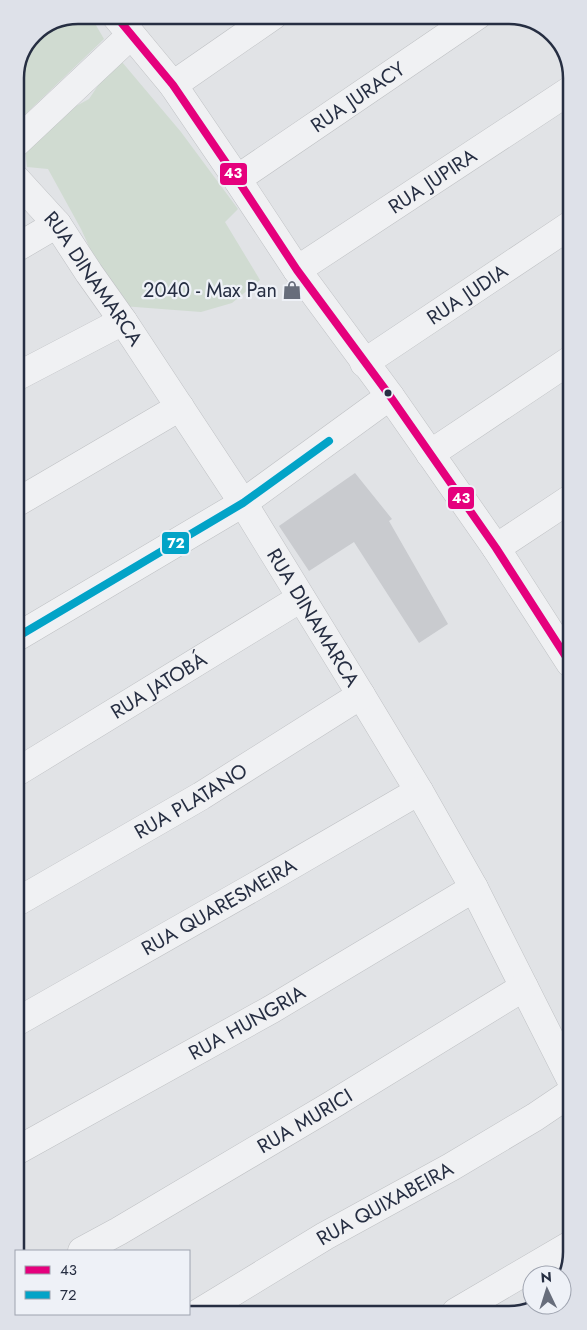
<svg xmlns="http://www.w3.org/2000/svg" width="587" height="1330" font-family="Jost,sans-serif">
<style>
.green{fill:#d0dbd1}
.building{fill:#c9cbcf}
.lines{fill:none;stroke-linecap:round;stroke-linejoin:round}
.minor-casing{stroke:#bfc1c4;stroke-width:29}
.minor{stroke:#f0f1f3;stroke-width:28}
.bus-1-casing{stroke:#eef1f7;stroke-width:11}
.bus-2-casing{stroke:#eef1f7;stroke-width:11}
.bus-1{stroke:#e5007d;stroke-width:8}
.bus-2{stroke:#02a3c7;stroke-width:8}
.bus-dot{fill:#262e42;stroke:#eef1f7;stroke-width:2}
.labels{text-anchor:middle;stroke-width:4.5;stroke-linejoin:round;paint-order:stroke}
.street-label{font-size:20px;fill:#262e42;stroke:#eef1f7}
.poi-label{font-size:20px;fill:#262e42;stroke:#eef1f7;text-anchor:end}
.rim{fill:none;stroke:#262e42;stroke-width:2.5}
.line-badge{stroke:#eef1f7;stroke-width:2}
.badge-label{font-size:14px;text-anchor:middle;font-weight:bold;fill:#fff}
</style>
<rect width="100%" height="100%" fill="#e1e3e6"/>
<!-- green -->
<g class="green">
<polygon points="78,15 90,15 104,39 15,124 15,74 34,33"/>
<polygon points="122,62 181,132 238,209 225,222 260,280 232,303 201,312 122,306 98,266 81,229 48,169 27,167 25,150 67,111 89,99 101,81"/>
</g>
<!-- building -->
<polygon class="building" points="355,473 392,519 389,521 448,624 419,643 354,542 309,571 279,526"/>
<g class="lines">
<!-- minor casing -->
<g class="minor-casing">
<g id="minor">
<polyline points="115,15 173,85 237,179 297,270 390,396 496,548 570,663"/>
<polyline points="173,85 274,15"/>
<polyline points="15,144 131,35"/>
<path id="s1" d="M15,178L57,224L89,273L123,321L243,503L361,695L419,791L474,888L572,1082"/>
<path id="s2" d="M237,179L478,15"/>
<polyline points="16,248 57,224"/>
<path id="s3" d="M297,270L569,91"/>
<path id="s4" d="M364,363L569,226"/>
<polyline points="16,377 123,321"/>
<polyline points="430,454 569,361"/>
<polyline points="16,503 180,407"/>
<polyline points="496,548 570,499"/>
<polyline points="17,637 243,503 390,396"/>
<path id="s5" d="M17,772L301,598"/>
<path id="s6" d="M17,902L201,796L361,695"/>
<path id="s7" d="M18,1021L252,888L419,791"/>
<path id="s8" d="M18,1150L272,1009L474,888"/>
<path id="s9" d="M82,1251L119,1231L330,1106L524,987"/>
<polyline points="456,1312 572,1244"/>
<path id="s10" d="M197,1314L325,1236L451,1167L535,1117L572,1092"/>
</g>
</g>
<!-- minor -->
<use href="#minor" class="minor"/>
<!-- bus-1 casing -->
<g class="bus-1-casing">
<polyline id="bus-1" points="115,15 173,85 237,179 297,270 390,396 496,548 570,663"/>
</g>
<!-- bus-2 casing -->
<g class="bus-2-casing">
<polyline id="bus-2" points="17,637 243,503 329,441"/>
</g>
<!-- bus-1 -->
<use href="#bus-1" class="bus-1"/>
<!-- bus-2 -->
<use href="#bus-2" class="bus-2"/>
</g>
<!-- icons -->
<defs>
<g id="shop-bare" transform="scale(1.5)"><path d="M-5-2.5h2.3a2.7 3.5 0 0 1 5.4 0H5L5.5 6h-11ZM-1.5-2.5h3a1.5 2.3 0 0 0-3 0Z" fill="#676d7b" stroke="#eef1f7" stroke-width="2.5" paint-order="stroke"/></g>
</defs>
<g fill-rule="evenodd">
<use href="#shop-bare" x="292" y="290"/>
</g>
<!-- markers -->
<circle class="bus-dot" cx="388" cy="393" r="4.5"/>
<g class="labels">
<!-- street labels -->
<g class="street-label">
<text dy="7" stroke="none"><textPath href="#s2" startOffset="146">RUA JURACY</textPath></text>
<text dy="7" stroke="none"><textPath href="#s3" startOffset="162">RUA JUPIRA</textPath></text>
<text dy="7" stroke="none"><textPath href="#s1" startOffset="128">RUA DINAMARCA</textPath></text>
<text dy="7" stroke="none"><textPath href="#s4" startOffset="124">RUA JUDIA</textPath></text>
<text dy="7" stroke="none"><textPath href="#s1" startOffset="532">RUA DINAMARCA</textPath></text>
<text dy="7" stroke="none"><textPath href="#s5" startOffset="166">RUA JATOBÁ</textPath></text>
<text dy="7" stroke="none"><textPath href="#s6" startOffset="201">RUA PLATANO</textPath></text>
<text dy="7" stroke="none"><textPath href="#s7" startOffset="231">RUA QUARESMEIRA</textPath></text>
<text dy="7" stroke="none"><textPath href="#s8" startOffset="262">RUA HUNGRIA</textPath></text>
<text dy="7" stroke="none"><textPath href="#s9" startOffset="258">RUA MURICI</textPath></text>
<text dy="7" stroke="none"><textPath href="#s10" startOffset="218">RUA QUIXABEIRA</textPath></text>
</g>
<!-- poi labels -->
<g class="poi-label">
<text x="277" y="297">2040 - Max Pan</text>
</g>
</g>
<!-- crop -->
<path d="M0 0H587V1330H0ZM78 24H509A54 54 0 0 1 563 78V1252A54 54 0 0 1 509 1306H78A54 54 0 0 1 24 1252V78A54 54 0 0 1 78 24Z" fill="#dee1e9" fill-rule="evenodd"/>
<path class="rim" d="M78 24H509A54 54 0 0 1 563 78V1252A54 54 0 0 1 509 1306H78A54 54 0 0 1 24 1252V78A54 54 0 0 1 78 24Z"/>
<g class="line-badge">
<rect x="219" y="162" width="29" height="24" rx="5" fill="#e5007d"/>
<rect x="447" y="486" width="28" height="24" rx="5" fill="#e5007d"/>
<rect x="161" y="531" width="29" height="24" rx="5" fill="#02a3c7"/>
</g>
<g class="badge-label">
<text x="233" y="178">43</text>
<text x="461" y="503">43</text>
<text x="176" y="548">72</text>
</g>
<!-- legend -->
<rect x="15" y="1250" width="175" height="65" fill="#eef1f7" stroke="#9ea3af"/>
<rect x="25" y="1266" width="25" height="8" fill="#e5007d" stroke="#9ea3af"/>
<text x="60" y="1275" font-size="15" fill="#262e42">43</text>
<rect x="25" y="1291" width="25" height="8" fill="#02a3c7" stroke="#9ea3af"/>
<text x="60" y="1300" font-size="15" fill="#262e42">72</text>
<!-- north arrow -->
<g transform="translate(547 1290) rotate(356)"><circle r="24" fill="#eef1f7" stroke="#9ea3af"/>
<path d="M0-4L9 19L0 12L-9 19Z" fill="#676d7b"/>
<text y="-8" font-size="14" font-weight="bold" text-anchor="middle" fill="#262e42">N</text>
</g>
</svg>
